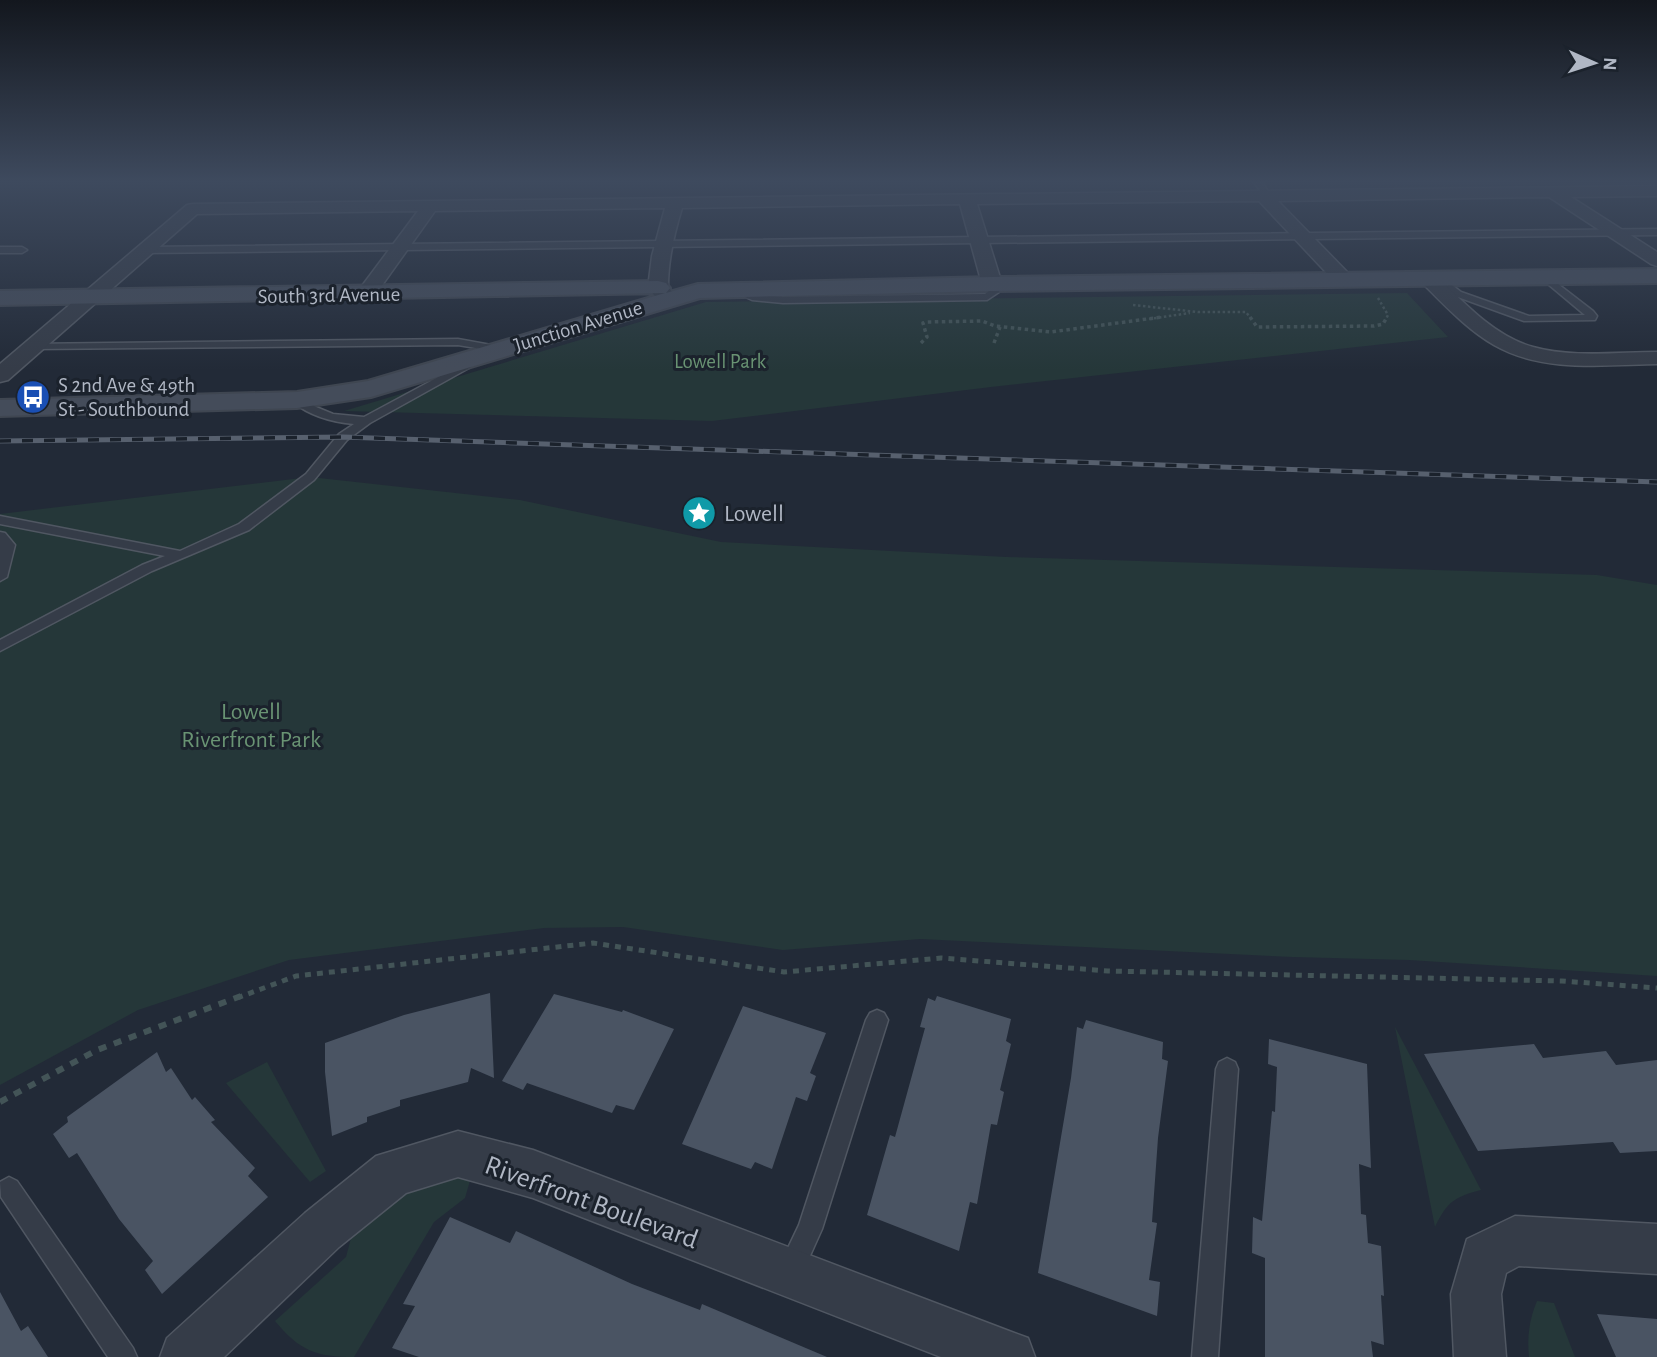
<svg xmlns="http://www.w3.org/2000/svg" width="1657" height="1357" font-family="'Alegreya Sans',sans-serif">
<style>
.green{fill:#253739}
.building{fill:#4a5463}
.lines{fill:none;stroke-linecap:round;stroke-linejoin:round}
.lane-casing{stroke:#505762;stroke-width:3}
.street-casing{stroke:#505762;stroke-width:3}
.secondary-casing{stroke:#3f4651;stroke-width:4}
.path-far3{stroke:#435457;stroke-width:2.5;stroke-dasharray:2.5 2.5;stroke-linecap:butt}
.path-far2{stroke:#435457;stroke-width:3.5;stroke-dasharray:3.5 3.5;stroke-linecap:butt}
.path-far1{stroke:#435457;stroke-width:5;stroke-dasharray:6 6;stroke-linecap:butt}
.path{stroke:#435457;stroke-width:6;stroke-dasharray:8 8;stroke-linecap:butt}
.lane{fill:#353c48;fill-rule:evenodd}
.street{fill:#353c48;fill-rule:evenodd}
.secondary{fill:#444c5a;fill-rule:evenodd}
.rail-casing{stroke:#57606e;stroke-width:5}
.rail{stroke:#1b222c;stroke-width:3.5;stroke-dasharray:11;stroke-linecap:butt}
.labels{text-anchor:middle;stroke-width:6;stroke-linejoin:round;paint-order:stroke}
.far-street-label{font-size:21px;fill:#b0b7c4;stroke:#1b222c}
.far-park-label{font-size:21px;fill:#699373;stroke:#1b222c}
.far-poi-label{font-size:21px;fill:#b0b7c4;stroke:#1b222c;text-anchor:start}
.poi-label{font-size:24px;fill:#b0b7c4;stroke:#1b222c;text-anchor:start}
.park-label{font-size:24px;fill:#699373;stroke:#1b222c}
.near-street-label{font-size:28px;fill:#b0b7c4;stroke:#1b222c}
</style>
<rect width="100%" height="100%" fill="#222a37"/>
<!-- green -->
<g class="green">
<polygon points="1407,293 1448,337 991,387 712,421 344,411 706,302"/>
<polygon points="310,477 520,500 721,542 1006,557 1597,575 1657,585 1657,976 1409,960 1293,957 920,939 783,950 623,927 544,928 289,960 138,1010 0,1085 0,514"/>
<path d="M1395,1027L1481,1190C1454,1197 1447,1202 1435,1227Z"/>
<polygon points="267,1062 326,1171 310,1182 226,1083"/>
<path d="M472,1174L465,1198L434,1222L354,1357C316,1357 300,1351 275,1321L346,1257L355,1223L390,1194L441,1179Z"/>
<path d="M1537,1301L1554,1303L1575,1357H1529C1527,1337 1529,1320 1537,1301Z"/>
</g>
<!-- building -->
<g class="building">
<polygon points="490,993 494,1078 471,1068 468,1082 400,1100 400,1106 367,1117 367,1122 332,1136 325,1072 325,1043 404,1015"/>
<polygon points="554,994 622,1012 623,1010 674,1029 634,1110 616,1105 612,1113 527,1083 523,1090 502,1081"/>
<polygon points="937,996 1011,1019 1006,1041 1011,1044 1000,1090 1004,1092 997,1125 991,1124 977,1204 970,1202 959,1251 867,1215 890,1135 895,1137 925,1028 920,1027 928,998 935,1001"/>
<polygon points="743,1006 826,1033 810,1073 816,1076 807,1101 796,1097 772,1169 755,1162 751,1169 682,1144"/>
<polygon points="1086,1020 1163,1042 1162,1059 1168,1061 1158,1138 1152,1222 1157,1223 1149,1280 1160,1282 1157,1316 1038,1273 1071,1078 1077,1027 1083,1029"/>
<polygon points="1269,1039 1367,1064 1371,1168 1359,1164 1361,1214 1366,1215 1368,1243 1381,1246 1384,1296 1381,1295 1384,1345 1371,1341 1373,1357 1265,1357 1265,1258 1252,1253 1253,1217 1262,1221 1272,1111 1275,1112 1277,1067 1268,1064"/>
<polygon points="1534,1044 1543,1058 1606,1051 1616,1065 1657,1060 1657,1151 1620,1153 1613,1142 1478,1151 1424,1054"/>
<polygon points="157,1052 166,1072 171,1068 192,1100 195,1097 215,1120 211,1122 255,1168 248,1176 268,1197 162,1294 145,1270 153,1261 119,1219 77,1153 69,1158 53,1134 68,1122 67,1117"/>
<polygon points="450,1217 510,1243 516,1231 632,1284 700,1310 702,1304 827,1357 419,1357 392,1348 415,1306 403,1304"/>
<polygon points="0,1292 21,1331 28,1326 48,1357 0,1357"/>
<polygon points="1597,1314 1657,1319 1657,1357 1616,1357"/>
</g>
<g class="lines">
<!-- lane casing -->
<g class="lane-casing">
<g id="lane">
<polygon points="1252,180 1261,180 1272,198 1266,198"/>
<polygon points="1657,229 1657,235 145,253 140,250 145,247"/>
<polygon points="0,247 22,247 27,250 22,253 0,253"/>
<polygon points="1545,274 1593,311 1597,316 1595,320 1524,321 1455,296 1432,278 1440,276 1461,292 1529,316 1585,315 1542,279 1540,277"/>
<polygon points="992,281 997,284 999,292 987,300 783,303 752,300 728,289 733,286 757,295 783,297 985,294 989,291 987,284"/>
<path d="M458,339L491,345L494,354L370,423L347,440L314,480L249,530L152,571L0,651V640L142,565L165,556L0,524V516L180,551L239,524L306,474L339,434L354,424C332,422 310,416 293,402V398H301L316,407L333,414L364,417L483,353L482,349L458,345L32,349L28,348V344Z"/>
<polygon points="0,532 5,533 15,545 7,577 0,581"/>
<polygon points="877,1010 884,1013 888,1020 822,1229 800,1278 791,1282 782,1278 778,1269 799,1225 866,1020 870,1013"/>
<polygon points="1227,1058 1235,1062 1238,1069 1218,1357 1192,1357 1216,1069 1219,1062"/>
<polygon points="9,1177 17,1181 133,1348 137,1357 108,1357 1,1197 0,1182"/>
</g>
</g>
<!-- street casing -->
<g class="street-casing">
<g id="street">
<path d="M1657,186V196L1571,197L1657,252V266L1651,264L1549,197L1278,201L1351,276L1353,280L1344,286L1337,284L1259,201L977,204L1002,284L992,290L982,284L960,204L682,208C674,234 668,260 668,287L678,299L668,305L661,303L648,288L652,256L665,208L435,211L373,298L366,300L356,294L418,211L197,214L8,380L0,382V364L187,205L193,204Z"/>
<path d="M1428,272L1435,274C1463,302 1494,336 1533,347C1572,358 1617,352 1657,352V364C1603,365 1543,373 1494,345C1466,329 1444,304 1421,282L1419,278L1421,274Z"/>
<polygon points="458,1131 533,1150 1009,1331 1028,1338 1035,1357 941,1357 533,1198 458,1177 406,1193 339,1247 224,1357 160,1357 167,1338 305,1213 376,1156"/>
<polygon points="1515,1216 1657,1224 1657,1274 1519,1266 1506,1273 1501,1294 1506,1357 1454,1357 1451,1294 1467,1239"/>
</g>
</g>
<!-- secondary casing -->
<g class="secondary-casing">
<polygon id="secondary" points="1657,269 1657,283 992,291 700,298 371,397 297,408 0,416 0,400 297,392 368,381 665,293 0,305 0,291 658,281 666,283 670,288 666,293 698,284 992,277"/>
</g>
<!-- path-far3 -->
<g class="path-far3">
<polyline points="1378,298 1388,315 1386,319"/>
<polyline points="1133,305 1198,312 1246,312 1251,319"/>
<polyline points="1149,319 1190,313"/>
</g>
<!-- path-far2 -->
<g class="path-far2">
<polyline points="1250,317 1257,327 1374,326 1383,324 1387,317"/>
<polyline points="921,343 927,337 923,323 926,322 982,321 995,326 1051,332 1162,317"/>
<polyline points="994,343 1000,327"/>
</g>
<!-- path-far1 -->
<polyline class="path-far1" points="237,998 296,976 593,943 784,972 941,958 1108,971 1562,981 1657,988"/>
<!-- path -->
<polyline class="path" points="0,1102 97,1050 241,996"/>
<!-- lane -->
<use href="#lane" class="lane"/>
<!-- street -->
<use href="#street" class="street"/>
<!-- secondary -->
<use href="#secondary" class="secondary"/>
<!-- rail casing -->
<g class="rail-casing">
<polyline id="rail" points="0,441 343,437 1657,482"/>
</g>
<!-- rail -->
<use href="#rail" class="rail"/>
</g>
<!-- sky -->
<linearGradient id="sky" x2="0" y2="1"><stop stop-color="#13171e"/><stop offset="0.49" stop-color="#3e4a5e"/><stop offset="1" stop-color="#3e4a5e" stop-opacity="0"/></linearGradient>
<rect width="1657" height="370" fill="url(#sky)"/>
<!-- icons -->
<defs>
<g id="bus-disc" transform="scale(1.75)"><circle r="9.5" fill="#1a4fb4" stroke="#1b222c"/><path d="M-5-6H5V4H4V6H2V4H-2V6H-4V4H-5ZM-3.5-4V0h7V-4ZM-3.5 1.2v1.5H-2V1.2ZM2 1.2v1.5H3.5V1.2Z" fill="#fff"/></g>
<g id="sight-disc" transform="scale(1.75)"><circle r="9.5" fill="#0f9aa8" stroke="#1b222c"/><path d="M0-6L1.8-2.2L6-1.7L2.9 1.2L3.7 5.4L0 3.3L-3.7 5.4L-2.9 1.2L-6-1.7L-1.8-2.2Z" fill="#fff"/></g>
</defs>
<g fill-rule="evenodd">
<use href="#bus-disc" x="33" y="397"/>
<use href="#sight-disc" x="699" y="513"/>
</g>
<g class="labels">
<!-- far-street labels -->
<g class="far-street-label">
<text transform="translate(329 295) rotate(-1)" y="7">South 3rd Avenue</text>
<text transform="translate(578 326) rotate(-17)" y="7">Junction Avenue</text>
</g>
<!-- far-park labels -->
<g class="far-park-label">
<text x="720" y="368">Lowell Park</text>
</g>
<!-- far-poi labels -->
<g class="far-poi-label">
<text x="58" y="392">S 2nd Ave &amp; 49th<tspan x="58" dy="24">St - Southbound</tspan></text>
</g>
<!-- poi labels -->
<g class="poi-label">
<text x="724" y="521">Lowell</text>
</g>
<!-- park labels -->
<g class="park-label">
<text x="251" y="719">Lowell<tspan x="251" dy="28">Riverfront Park</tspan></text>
</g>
<!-- near-street labels -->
<g class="near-street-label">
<text transform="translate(592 1201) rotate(20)" y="10">Riverfront Boulevard</text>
</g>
</g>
<!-- north arrow -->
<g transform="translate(1594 63) rotate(93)" stroke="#1b222c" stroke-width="5" paint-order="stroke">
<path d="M0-5L12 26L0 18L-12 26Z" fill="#b0b7c4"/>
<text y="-10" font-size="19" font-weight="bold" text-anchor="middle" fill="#b0b7c4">N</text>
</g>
</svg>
